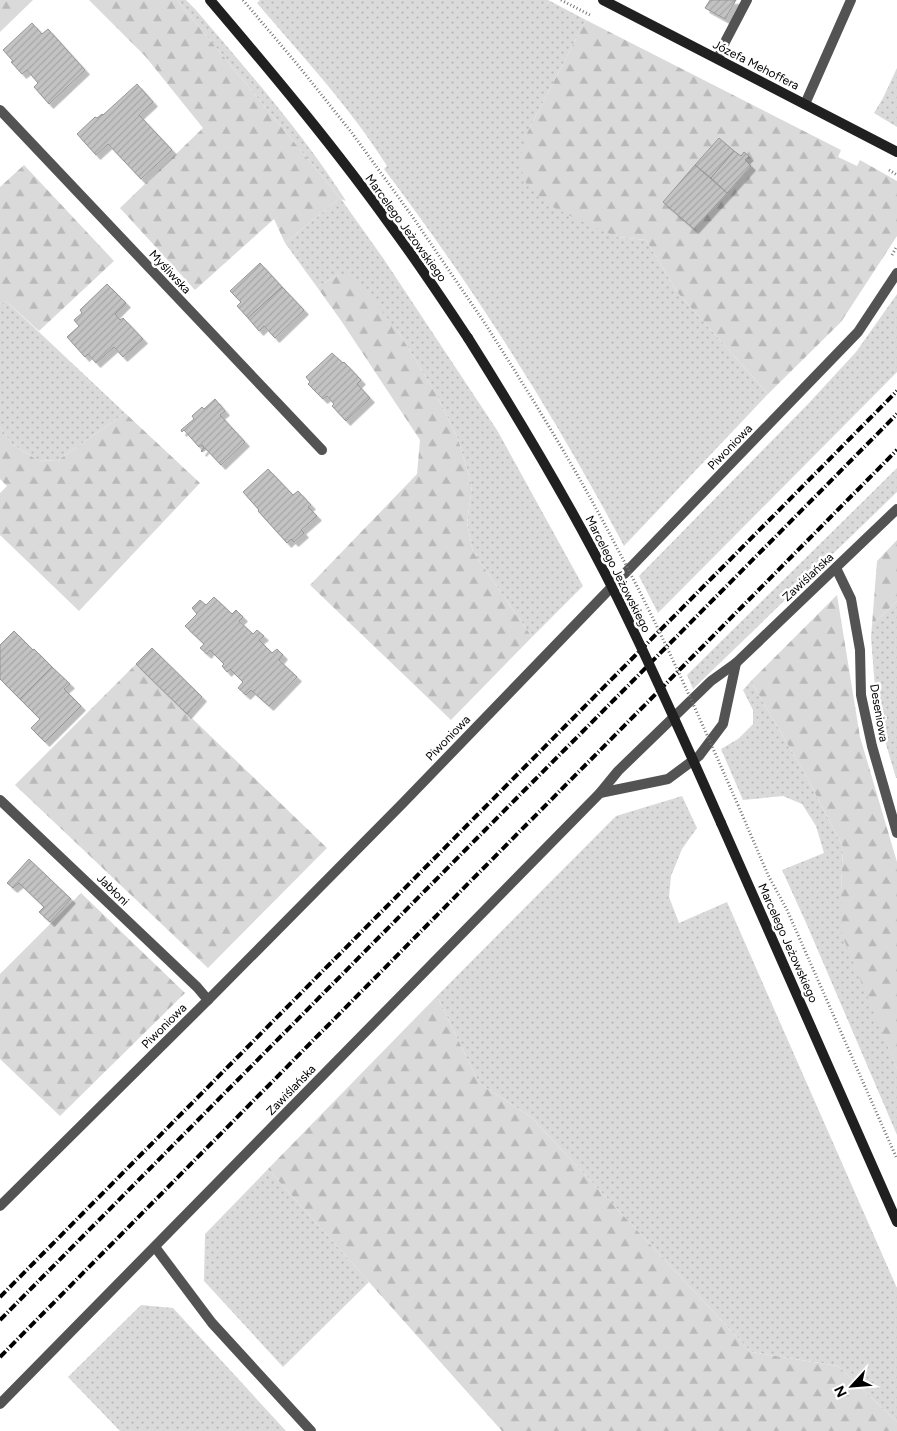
<svg xmlns="http://www.w3.org/2000/svg" width="897" height="1431" font-family="Figtree,sans-serif">
<style>
.grass{fill:url(#grass-dots)}
.forest{fill:url(#forest-firs)}
.building{fill:url(#building-hatch);stroke:#979797;filter:url(#shadow)}
.lines{fill:none;stroke-linecap:round;stroke-linejoin:round}
.path{stroke:#757575;stroke-width:3;stroke-dasharray:1 2.5;stroke-linecap:butt}
.lane{stroke:#535353;stroke-width:10}
.street{stroke:#535353;stroke-width:10}
.secondary{stroke:#202020;stroke-width:10}
.rail{stroke:#000;stroke-width:4;stroke-dasharray:8 2.5 1 2.5;stroke-linecap:butt}
.path-bridge{stroke:#757575;stroke-width:3;stroke-dasharray:1 2.5;stroke-linecap:butt}
.secondary-bridge{stroke:#202020;stroke-width:10}
.labels{text-anchor:middle;stroke-width:5;stroke-linejoin:round;paint-order:stroke}
.street-label{font-size:12px;fill:#000;stroke:#fff}
</style>
<defs>
<pattern id="grass-dots" width="8" height="8" patternUnits="userSpaceOnUse" patternTransform="scale(1.25)"><rect width="8" height="8" fill="#dadada"/><path d="M2 2h.1M6 6h.1" fill="none" stroke="#b9b9b9" stroke-width="1.8" stroke-linecap="round"/></pattern>
<pattern id="forest-firs" width="22" height="20" patternUnits="userSpaceOnUse" patternTransform="scale(1.25)"><rect width="22" height="20" fill="#dadada"/><path d="M5 1l3.5 6h-7zM16 11l3.5 6h-7z" fill="#b9b9b9"/></pattern>
<pattern id="building-hatch" width="6" height="6" patternUnits="userSpaceOnUse" patternTransform="scale(1.25)"><rect width="6" height="6" fill="#c3c3c3"/><path d="M-1 1l2-2M0 6l6-6M5 7l2-2" fill="none" stroke="#a6a6a6"/></pattern>
<filter id="shadow"><feDropShadow dx="4.5" dy="4.5" stdDeviation="0" flood-color="#0004"/></filter>
</defs>
<rect width="100%" height="100%" fill="#fff"/>
<!-- grass -->
<g class="grass">
<path d="M177,0H186L195,9C248,71 302,132 346,201L341,199L383,258L497,430L583,586L532,637L473,552L467,523L472,486L458,439L437,396L398,331L338,275L317,287L285,243L340,198Z"/>
<path d="M260,0H548L586,20L528,131L617,237L646,240L678,293L768,394L624,546C554,414 474,288 384,169L387,166C350,107 302,56 257,3Z"/>
<polygon points="897,68 897,127 874,113 883,98"/>
<polygon points="897,294 897,372 658,613 639,576 808,404 856,352"/>
<polygon points="6,301 125,413 57,461 37,460 12,444 0,427 0,304"/>
<polygon points="897,468 897,492 693,689 687,675"/>
<polygon points="897,601 897,778 896,778 877,714 871,637 872,625"/>
<polygon points="751,681 805,774 843,847 841,890 876,1016 897,1069 897,1135 807,925 782,870 824,853 816,826 802,804 783,796 743,800 721,749 738,739 753,724 753,710 743,690"/>
<polygon points="682,796 697,828 682,849 671,876 669,897 679,923 727,902 897,1288 897,1422 838,1366 751,1352 531,1117 479,1083 437,996 616,816"/>
<polygon points="268,1169 369,1282 283,1367 204,1281 205,1234"/>
<polygon points="141,1305 173,1308 286,1431 120,1431 68,1377"/>
</g>
<!-- forest -->
<g class="forest">
<polygon points="0,0 33,0 0,32"/>
<polygon points="89,0 177,0 340,198 285,243 274,219 195,290 120,208 203,128 145,56"/>
<polygon points="586,20 841,150 838,157 857,166 860,160 897,181 897,236 841,322 768,394 678,293 646,240 617,237 576,219 547,204 526,183 519,163 528,131"/>
<polygon points="24,165 114,261 39,331 6,301 0,304 0,187"/>
<polygon points="338,275 353,276 398,331 437,396 458,439 472,486 467,523 473,552 532,637 451,720 310,585 417,474 420,440 342,322 317,287"/>
<polygon points="125,413 200,483 79,611 0,535 0,493 7,486 0,479 0,427 12,444 37,460 57,461"/>
<polygon points="897,540 897,601 872,625 877,561"/>
<polygon points="837,595 860,737 897,862 897,1069 842,935 841,890 843,847 805,774 751,681"/>
<polygon points="136,664 173,700 327,848 208,968 15,785"/>
<polygon points="81,893 185,993 60,1116 0,1059 0,974"/>
<polygon points="437,996 479,1083 531,1117 751,1352 838,1366 897,1422 897,1431 502,1431 268,1169"/>
</g>
<!-- building -->
<g class="building">
<polygon points="710,0 736,0 725,19 705,8"/>
<polygon points="32,23 42,34 48,29 85,70 49,104 34,87 38,83 27,70 22,74 11,62 13,61 3,50"/>
<polygon points="137,84 153,102 139,115 172,150 141,179 108,144 96,155 77,134 95,117 97,118 102,114 103,115"/>
<polygon points="719,138 734,151 711,178 695,165"/>
<polygon points="734,151 741,156 744,152 749,156 745,160 751,166 727,193 711,178"/>
<polygon points="695,165 727,193 694,229 663,202"/>
<polygon points="260,263 282,287 248,318 237,306 241,302 230,291"/>
<polygon points="107,284 126,303 115,314 120,320 123,318 143,339 123,357 114,347 96,363 88,354 85,357 67,337 79,326 74,320 82,313 80,310"/>
<polygon points="282,287 304,310 275,338 264,326 259,331 248,318"/>
<polygon points="332,353 343,363 344,362 361,380 357,384 370,398 346,421 332,406 334,404 327,396 323,399 308,384 310,382 306,377"/>
<polygon points="215,399 225,411 220,415 245,442 221,465 205,448 202,452 201,451 204,447 202,445 199,447 184,430 182,432 181,430 194,419 192,416 202,407 204,409"/>
<polygon points="268,469 293,495 298,491 311,505 308,507 317,516 301,530 304,533 294,542 291,539 287,543 258,511 259,510 243,492"/>
<polygon points="214,597 232,614 236,610 243,617 239,621 253,634 257,630 264,636 259,640 272,653 277,649 283,655 279,660 297,677 269,706 251,690 246,695 238,688 243,682 230,669 227,672 222,666 224,664 210,650 207,654 200,648 204,644 185,626 197,614 192,608 200,600 206,605"/>
<polygon points="14,631 33,650 34,649 52,667 20,699 0,679 0,645"/>
<polygon points="152,648 202,697 187,714 136,664"/>
<polygon points="52,667 70,684 64,689 81,706 45,742 31,728 40,719 20,699"/>
<polygon points="29,859 71,899 50,922 39,912 44,907 19,883 13,888 7,883"/>
</g>
<g class="lines">
<!-- path -->
<g class="path">
<polyline points="243,0 297,64 352,133 412,216 484,322"/>
<polyline points="561,0 590,15"/>
<polyline points="889,170 897,175"/>
<polyline points="892,255 897,246"/>
<polyline points="738,805 768,875 787,910 897,1159"/>
</g>
<!-- lane -->
<g class="lane">
<polyline points="718,59 725,42 747,0"/>
<polyline points="805,104 851,0"/>
</g>
<!-- street -->
<g class="street">
<polyline points="0,110 322,450"/>
<polyline points="836,568 851,599 860,650 861,695 872,746 897,833"/>
<polyline points="600,793 668,779 699,756 723,724 736,663"/>
<polyline points="0,800 197,987 208,1000"/>
<polyline points="0,1206 208,1000 403,803 858,332 897,273"/>
<polyline points="155,1247 212,1323 311,1431"/>
<polyline points="0,1404 600,793 618,771 711,681 736,663 897,509"/>
</g>
<!-- secondary -->
<g class="secondary">
<path d="M210,0C273,74 336,149 393,229C419,264 444,302 468,338"/>
<polyline points="603,0 897,152"/>
<polyline points="721,823 897,1222"/>
</g>
<!-- rail -->
<g class="rail">
<polyline points="0,1297 897,391"/>
<polyline points="0,1320 897,414"/>
<polyline points="0,1357 897,450"/>
</g>
<!-- path-bridge -->
<path class="path-bridge" d="M484,322C531,396 577,470 617,548C662,632 700,719 738,805"/>
<!-- secondary-bridge -->
<path class="secondary-bridge" d="M468,338C521,422 572,507 616,595C653,670 687,746 721,823"/>
</g>
<g class="labels">
<!-- street labels -->
<g class="street-label">
<text transform="translate(756 65) rotate(27)" y="4">Józefa Mehoffera</text>
<text transform="translate(406 228) rotate(54)" y="4">Marcelego Jeżowskiego</text>
<text transform="translate(170 272) rotate(47)" y="4">Myśliwska</text>
<text transform="translate(730 447) rotate(-46)" y="4">Piwoniowa</text>
<text transform="translate(618 574) rotate(63)" y="4">Marcelego Jeżowskiego</text>
<text transform="translate(808 577) rotate(-43)" y="4">Zawiślańska</text>
<text transform="translate(879 713) rotate(80)" y="4">Deseniowa</text>
<text transform="translate(448 738) rotate(-46)" y="4">Piwoniowa</text>
<text transform="translate(113 890) rotate(44)" y="4">Jabłoni</text>
<text transform="translate(788 943) rotate(66)" y="4">Marcelego Jeżowskiego</text>
<text transform="translate(164 1026) rotate(-45)" y="4">Piwoniowa</text>
<text transform="translate(291 1090) rotate(-46)" y="4">Zawiślańska</text>
</g>
</g>
<!-- north arrow -->
<g transform="translate(852 1386) rotate(244)" stroke="#ffffff" stroke-width="4" paint-order="stroke">
<path d="M0-4L9 19L0 12L-9 19Z" fill="#000000"/>
<text y="-8" font-size="14" font-weight="bold" text-anchor="middle" fill="#000000">N</text>
</g>
</svg>
